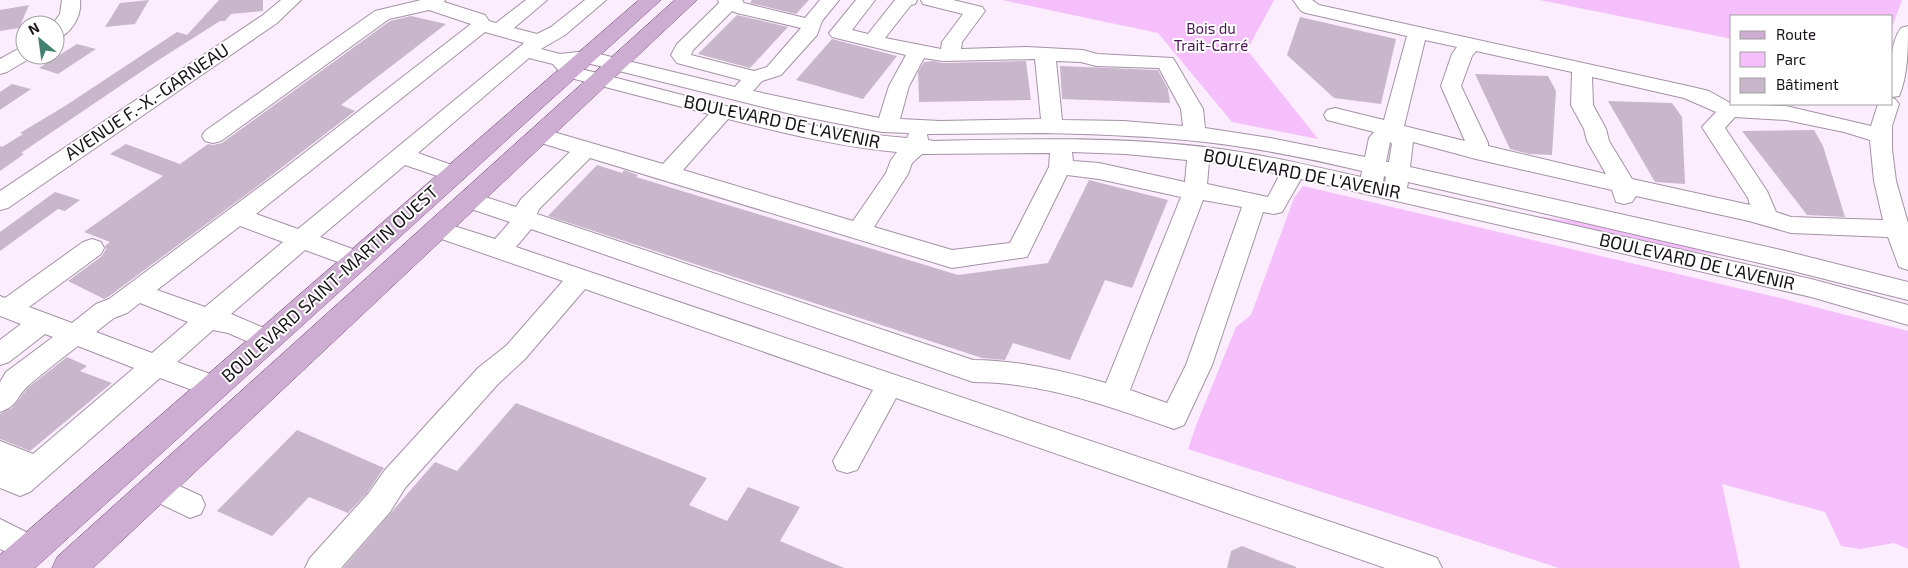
<svg xmlns="http://www.w3.org/2000/svg" width="1908" height="568" font-family="'Exo 2',sans-serif">
<style>
.green{fill:#f5bffb}
.building{fill:#c8b6ca}
.lines{fill:none;stroke-linecap:round;stroke-linejoin:round}
.minor-casing{stroke:#a392a5;stroke-width:2}
.major-casing{stroke:#7a547e;stroke-width:1}
.minor{fill:#fff;fill-rule:evenodd}
.major{fill:#ceadd3;fill-rule:evenodd}
.labels{text-anchor:middle;stroke-width:4;stroke-linejoin:round;paint-order:stroke}
.far-park-label{font-size:15px;fill:#4e1256;stroke:#fff}
.street-label{font-size:18px;fill:#181219;stroke:#fff}
</style>
<rect width="100%" height="100%" fill="#fcedfe"/>
<!-- green -->
<g class="green">
<polygon points="1002,0 1274,0 1247,50 1318,139 1232,122 1158,33"/>
<polygon points="1540,0 1902,0 1892,27 1892,16 1732,16 1732,39"/>
<polygon points="1303,186 1784,299 1908,331 1908,549 1894,543 1860,549 1841,546 1825,512 1722,484 1740,568 1559,568 1188,449 1197,423 1236,327 1251,315 1294,198"/>
<polygon points="1535,216 1595,224 1736,256 1737,258 1652,245 1535,217"/>
</g>
<!-- building -->
<g class="building">
<polygon points="149,0 135,24 105,27 120,3"/>
<polygon points="219,0 263,0 263,11 231,14 225,21 220,21 157,61 21,153 24,154 0,171 0,146 2,147 23,134 20,133 65,106 177,32 187,35"/>
<polygon points="752,0 809,0 796,14 750,3"/>
<polygon points="29,5 19,28 0,31 0,10"/>
<polygon points="737,15 788,27 750,68 698,54"/>
<polygon points="411,16 446,24 341,105 355,111 263,182 108,297 104,299 68,281 102,256 106,249 105,246 110,242 84,232 163,176 110,154 126,144 180,164 208,144 213,145 222,143 390,21"/>
<polygon points="1300,17 1396,39 1381,104 1334,98 1287,55"/>
<polygon points="832,39 897,56 863,99 796,80"/>
<polygon points="77,44 96,49 58,74 39,68"/>
<polygon points="933,61 943,63 1026,61 1031,100 919,102 918,72 924,62"/>
<polygon points="1060,66 1158,70 1168,89 1170,103 1062,99"/>
<polygon points="1475,74 1548,76 1556,91 1552,155 1529,154 1510,149"/>
<polygon points="12,84 31,89 0,110 0,92"/>
<polygon points="1608,101 1672,103 1682,117 1685,184 1655,182"/>
<polygon points="1814,130 1823,146 1845,217 1807,215 1742,131"/>
<polygon points="597,165 622,173 624,170 638,175 636,177 958,275 1048,263 1089,180 1168,200 1132,288 1105,280 1070,360 1013,343 1005,360 982,358 548,216"/>
<polygon points="55,192 80,200 65,211 58,209 0,251 0,232"/>
<polygon points="67,357 87,366 80,371 112,383 30,451 0,439 0,414 12,408 29,387"/>
<polygon points="516,403 707,478 689,505 727,521 748,487 800,507 780,541 844,568 343,568 435,462 457,471"/>
<polygon points="297,430 384,468 367,493 348,513 309,497 272,536 217,511"/>
<polygon points="1242,546 1296,567 1296,568 1227,568 1231,551"/>
</g>
<g class="lines">
<!-- minor casing -->
<g class="minor-casing">
<g id="minor">
<path d="M62,0H80C82,16 71,35 55,39V25H52L60,14Z"/>
<polygon points="281,0 301,0 277,23 8,208 0,210 0,191 263,15"/>
<path d="M421,0H445L444,2L485,15L489,21L496,23L526,0H547L514,28L537,34L551,27L585,0H606L565,35L541,49L560,54L587,51L735,87L741,80L677,63L671,55L677,44L719,3L718,0H742L744,3L805,18L820,0H839L822,21L817,35L781,75L762,81L753,91L879,118L889,86L906,55L832,37L829,33L856,0H875L852,30L868,34L895,0H917L915,4L911,5L885,38L941,49L942,42L963,14L923,4L921,0H953L982,7L985,11L962,42L961,49L1027,47L1083,50L1097,54L1173,58L1203,109L1205,128L1270,138L1365,157L1369,138L1374,132L1327,120L1324,115L1327,110L1335,108L1384,120L1407,36L1306,13L1301,11L1293,0H1312L1319,5L1688,86L1709,91L1732,104L1786,106L1871,126L1878,104H1892V98L1895,99L1899,104L1892,126V149L1896,181L1908,223V270L1899,267L1888,237L1791,233L1749,221L1636,196L1632,202L1624,204L1616,202L1612,190L1476,159L1413,142L1410,167L1781,250L1908,282V300L1781,268L1408,182L1407,188L1811,279L1908,305V325L1811,297L1301,179L1282,212L1274,214L1263,212L1212,365L1184,425L1174,429C1109,406 1042,382 973,382L531,229L516,247L1426,554L1437,558L1442,568H1385L896,398L857,470L847,473L837,470L833,461L873,390L585,289L525,359L498,384L405,488L390,512L341,568H305L310,558L368,494L385,470L478,368L507,345L563,281L430,235L426,229L430,223L438,221L495,239L510,222L462,206L458,200L462,194L470,192L516,207L521,199L570,152L532,140L529,135L532,130L540,128L663,164L709,114L563,76L553,64L529,58L418,153L463,169L466,174L463,179L455,182L405,165L320,237L366,254L369,260L366,266L357,269L305,250L231,314L276,333L280,340L276,347L267,350L228,333L213,330L177,362L224,379L228,387L224,395L214,398L160,378L30,492L20,496L0,488V441L33,454L134,368L78,346C61,359 44,372 28,386C16,397 18,406 0,412V382L6,372L53,337L45,334L9,362L0,365V340L21,324L0,316V296L5,298L83,242L92,239L101,242L104,248L101,254L29,307L72,323L96,304L109,299L285,168L471,24L429,10L389,19L221,141L213,143L205,141L202,136L205,131L375,11ZM732,11L737,13L801,28L767,67L754,71L691,55L693,50ZM485,32L524,43L298,229L256,214ZM1425,40L1457,47L1452,54L1441,86L1465,141L1404,126ZM1476,51L1572,72L1571,105L1584,129L1587,141L1606,174L1488,146V143L1461,86L1472,56ZM924,58L943,61L1035,59L1041,119L940,121L900,119L909,86ZM1056,61L1081,62L1096,66L1159,68L1181,109L1183,126L1124,121L1062,120ZM587,63L795,115L882,132L909,133L907,138C804,130 704,100 605,75L577,68L575,64ZM1592,77L1684,98L1716,112L1702,127L1748,198L1750,205L1632,179L1609,141L1606,129L1593,105ZM1735,117L1786,120L1844,132L1870,140L1874,181L1883,220L1791,217L1776,212L1767,191L1725,128ZM728,119C784,133 840,147 897,152L891,160L886,173L853,221L683,170ZM1042,133C1097,134 1151,136 1205,142C1258,148 1311,159 1362,171L1361,177C1311,166 1262,154 1212,148C1119,136 1027,139 934,141L928,140L927,134ZM1390,142L1392,144L1389,162H1386ZM1072,152L1126,154L1187,160L1185,182L1099,163L1073,161ZM1050,153L1049,167L1010,243L952,250L874,227L908,174L912,163L922,154ZM590,158L952,268L1027,257L1067,175L1099,179L1181,197L1106,383C1063,371 1017,360 973,360L537,214L539,209ZM1209,162H1212L1280,174L1268,197L1207,184ZM1384,176L1386,177L1385,183L1383,182ZM1203,200L1242,207L1186,365L1167,403L1130,390ZM240,226L283,242L205,307L157,290ZM140,303L188,322L152,353L96,332L114,318L127,313Z"/>
<path d="M1908,26C1908,48 1908,76 1899,96L1892,97C1891,76 1888,46 1901,28Z"/>
<polygon points="25,47 25,55 34,55 32,57 7,72 0,74 0,59 18,49"/>
<polygon points="156,475 201,496 205,505 201,514 190,518 146,497 141,488 146,479"/>
<polygon points="0,519 42,540 46,550 42,560 31,564 0,549"/>
</g>
</g>
<!-- major casing -->
<g class="major-casing">
<g id="major">
<polygon points="639,0 661,0 35,568 0,568 0,555"/>
<polygon points="675,0 697,0 93,568 52,568 57,557"/>
</g>
</g>
<!-- minor -->
<use href="#minor" class="minor"/>
<!-- major -->
<use href="#major" class="major"/>
</g>
<g class="labels">
<!-- far-park labels -->
<g class="far-park-label">
<text x="1211" y="34">Bois du<tspan x="1211" dy="17">Trait-Carré</tspan></text>
</g>
<!-- street labels -->
<g class="street-label">
<text transform="translate(147 102) rotate(-34)" y="6">AVENUE F.-X.-GARNEAU</text>
<text transform="translate(782 122) rotate(12)" y="6">BOULEVARD DE L'AVENIR</text>
<text transform="translate(1302 174) rotate(11)" y="6">BOULEVARD DE L'AVENIR</text>
<text transform="translate(1697 262) rotate(13)" y="6">BOULEVARD DE L'AVENIR</text>
<text transform="translate(330 284) rotate(-42)" y="6">BOULEVARD SAINT-MARTIN OUEST</text>
</g>
</g>
<!-- legend -->
<rect x="1730" y="15" width="162" height="90" fill="#ffffff" stroke="#a3a0a3"/>
<rect x="1740" y="31" width="25" height="8" fill="#ceadd3" stroke="#a3a0a3"/>
<text x="1776" y="40" font-size="15" fill="#181219">Route</text>
<rect x="1740" y="52" width="25" height="15" fill="#f5bffb" stroke="#a3a0a3"/>
<text x="1776" y="65" font-size="15" fill="#181219">Parc</text>
<rect x="1740" y="78" width="25" height="15" fill="#c8b6ca" stroke="#a3a0a3"/>
<text x="1776" y="90" font-size="15" fill="#181219">Bâtiment</text>
<!-- north arrow -->
<g transform="translate(40 40) rotate(331)"><circle r="24" fill="#ffffff" stroke="#a3a0a3"/>
<path d="M0-4L9 19L0 12L-9 19Z" fill="#42816f"/>
<text y="-8" font-size="14" font-weight="bold" text-anchor="middle" fill="#181219">N</text>
</g>
</svg>
